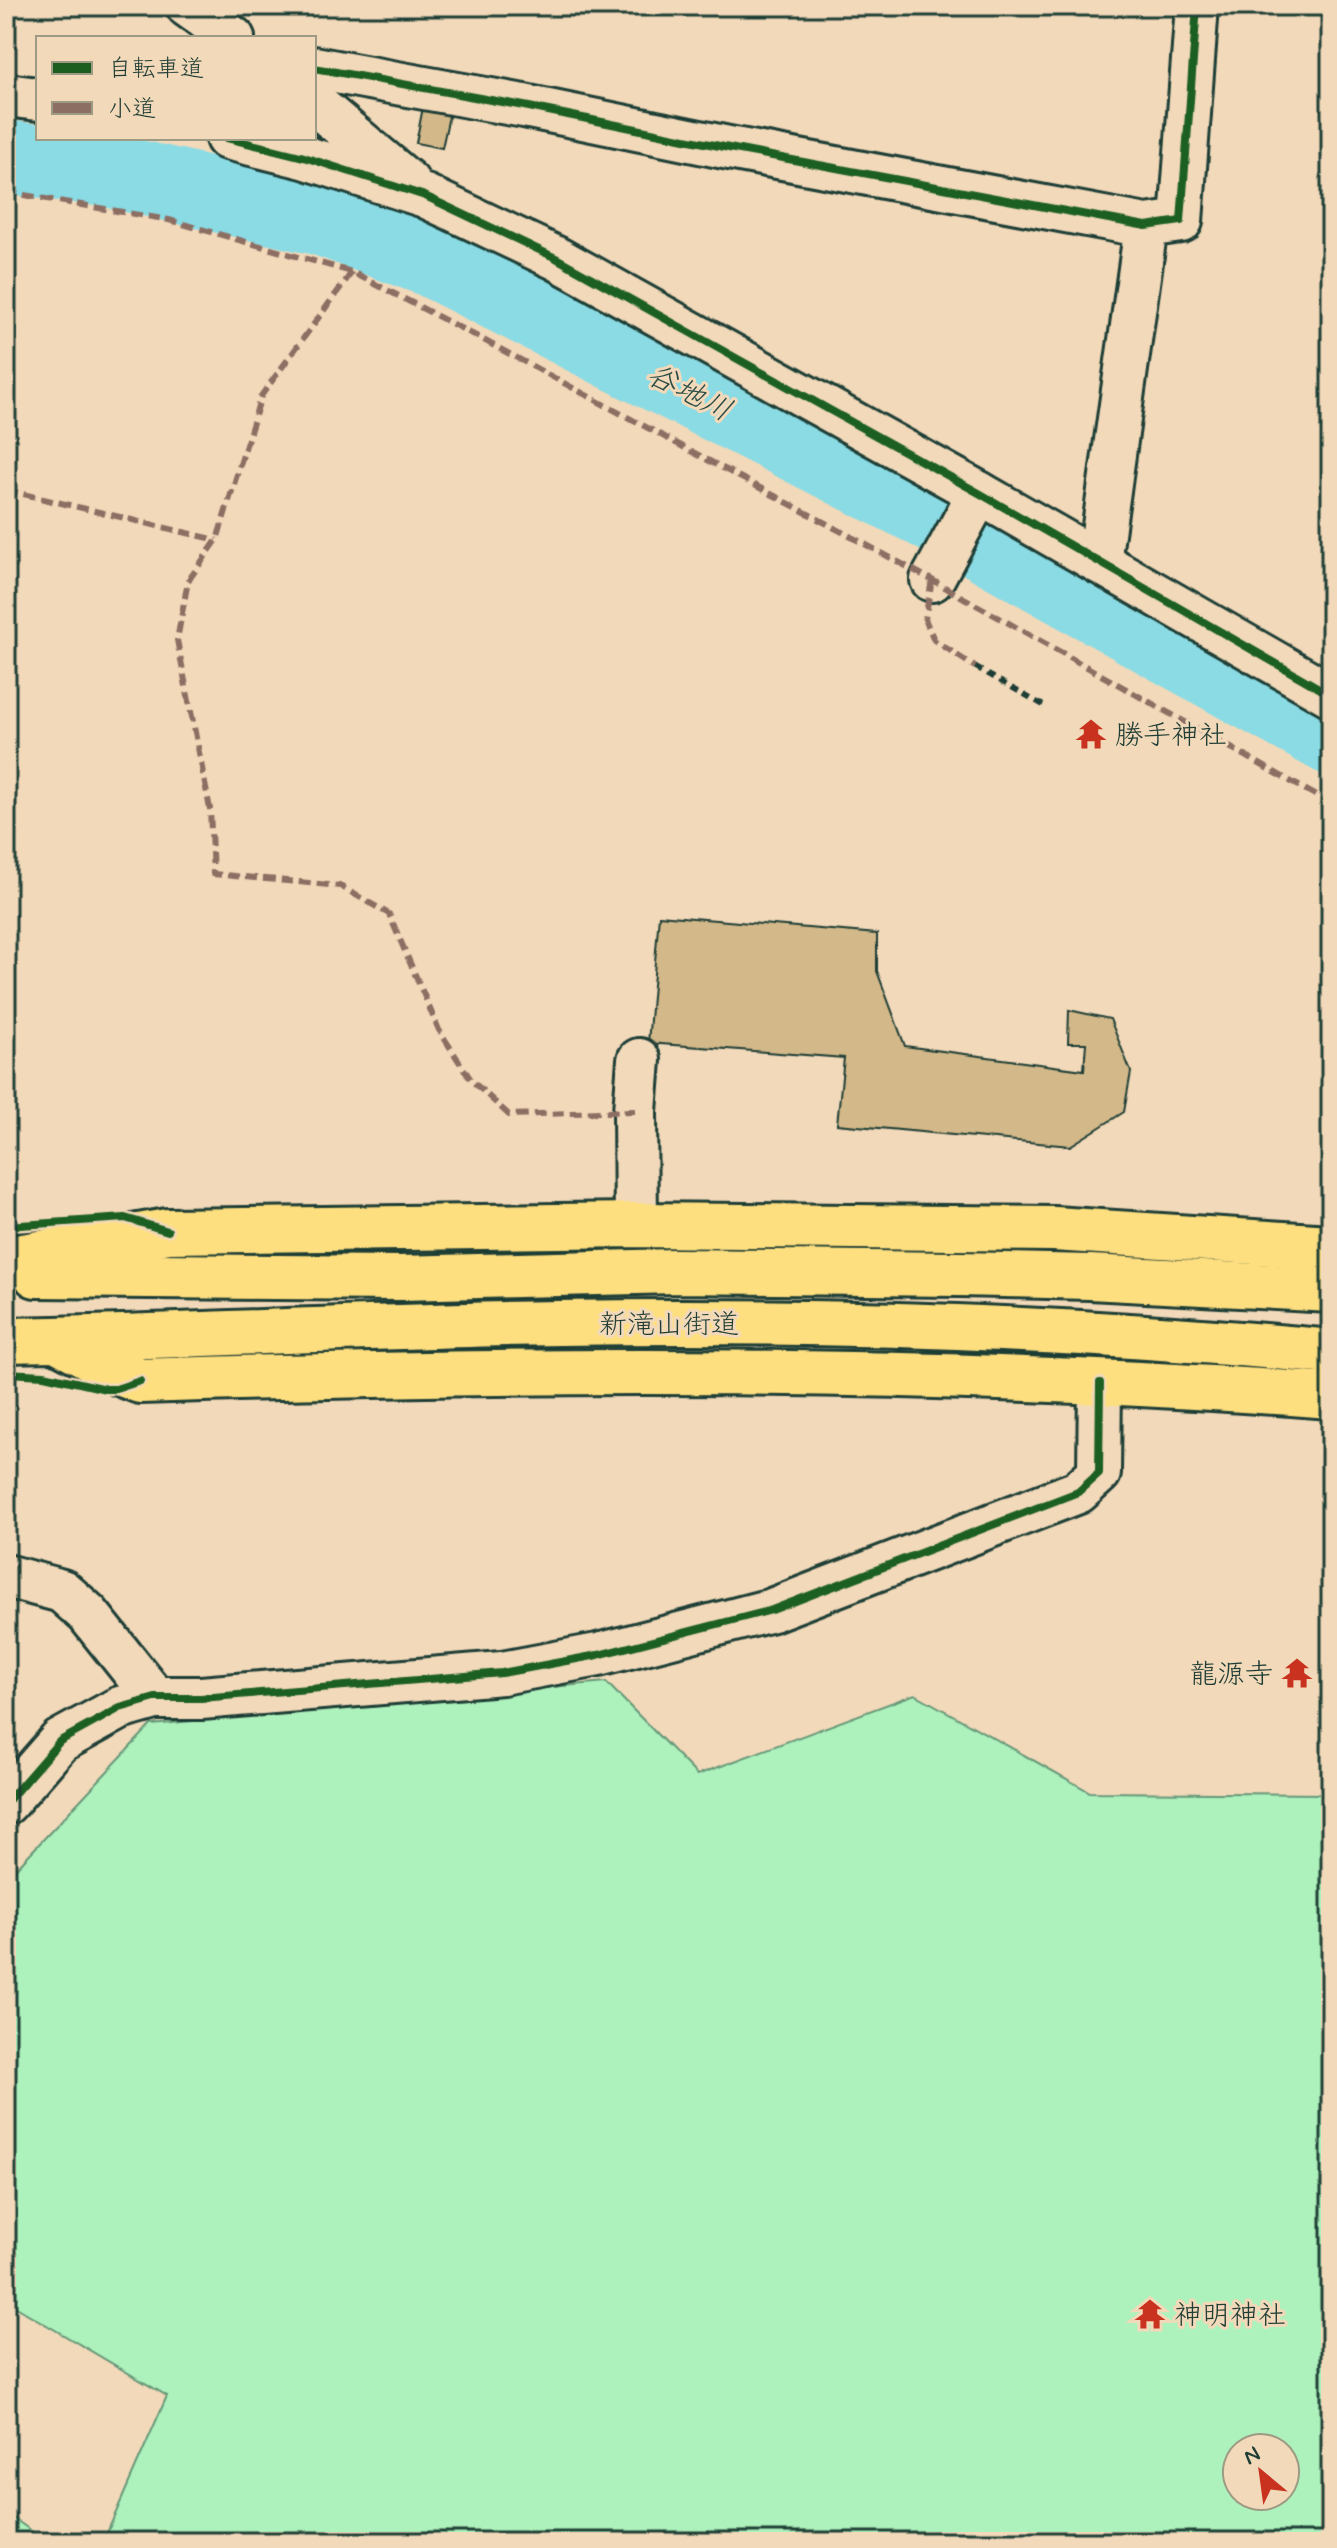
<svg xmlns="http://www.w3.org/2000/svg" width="1337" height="2548" font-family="Mynerve,'Klee One',sans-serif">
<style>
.green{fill:#adf1bc;stroke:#669778;stroke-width:2;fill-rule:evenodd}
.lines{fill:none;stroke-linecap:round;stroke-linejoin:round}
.river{stroke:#8adbe4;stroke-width:74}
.building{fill:#d3b889;stroke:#1f3d34;stroke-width:2}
.minor-casing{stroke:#1f3d34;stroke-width:48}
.major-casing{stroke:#1f3d34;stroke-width:50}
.path{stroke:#1f3d34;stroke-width:5;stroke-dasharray:8 6;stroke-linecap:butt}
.minor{stroke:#f2d9ba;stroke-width:42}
.major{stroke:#fedf80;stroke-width:44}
.quiet{stroke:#8d6e63;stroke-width:6;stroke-dasharray:12 6;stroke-linecap:butt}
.cycleway-casing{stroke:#f2d9ba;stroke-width:13}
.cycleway{stroke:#1b5e20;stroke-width:8}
.labels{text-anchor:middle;stroke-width:6;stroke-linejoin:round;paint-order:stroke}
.poi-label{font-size:28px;fill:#1f3d34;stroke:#f2d9ba;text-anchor:start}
.street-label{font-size:28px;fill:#1f3d34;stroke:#f2d9ba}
.water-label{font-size:30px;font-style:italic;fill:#2a4d46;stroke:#f2d9ba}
</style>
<rect width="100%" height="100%" fill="#f2d9ba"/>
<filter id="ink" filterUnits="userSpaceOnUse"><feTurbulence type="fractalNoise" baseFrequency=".0125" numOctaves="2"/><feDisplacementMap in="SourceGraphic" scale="16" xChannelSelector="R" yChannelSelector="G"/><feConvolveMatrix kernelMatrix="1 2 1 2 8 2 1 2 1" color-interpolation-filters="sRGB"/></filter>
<g filter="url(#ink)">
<!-- green -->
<g class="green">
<path d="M606,1682L697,1775L915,1694L1090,1792L1331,1794V2542H103L167,2396L6,2301V1879L151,1725ZM1237,2448H1285V2496H1237Z"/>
<polygon points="6,2513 47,2542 6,2542"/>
</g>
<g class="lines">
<!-- river -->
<polyline class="river" points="6,157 107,170 322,219 433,261 920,508 1331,738"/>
</g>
<!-- building -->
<g class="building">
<polygon points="424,102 451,107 442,148 416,143"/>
<polygon points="659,915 877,934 877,971 905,1046 1084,1070 1086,1043 1068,1043 1069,1010 1110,1019 1131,1072 1124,1112 1070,1146 837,1124 844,1058 648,1043"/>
</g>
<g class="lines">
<!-- minor casing -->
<g class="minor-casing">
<g id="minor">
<polyline points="188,6 233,38"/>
<polyline points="314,68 524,106 729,148 1146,226 1181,221 1197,6"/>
<polyline points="6,95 38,99"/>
<polyline points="314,103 408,182"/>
<polyline points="227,138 304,157 425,196 556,258 979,493 1331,695"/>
<polyline points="1099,562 1146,226"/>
<polyline points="932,580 979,493"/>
<polyline points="636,1225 635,1111 639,1060"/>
<polyline points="6,1576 62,1591 88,1614 155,1698"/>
<polyline points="6,1803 60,1741 120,1708 155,1698 201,1698 502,1673 598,1655 772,1610 1078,1492 1099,1473 1100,1383"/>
</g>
</g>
<!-- major casing -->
<g class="major-casing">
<g id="major">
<polyline points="6,1259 168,1231 636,1225 1054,1229 1331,1247"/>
<polyline points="36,1275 399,1278 675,1271 958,1274 1090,1277 1331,1290"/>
<path d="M56,1339L119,1373L140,1381C537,1368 935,1366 1331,1396"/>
<path d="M6,1340C190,1337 375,1325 559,1323C817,1319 1074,1327 1331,1352"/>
</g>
</g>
<!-- path -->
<polyline class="path" points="975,667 1048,708"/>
<!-- minor -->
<use href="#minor" class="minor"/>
<!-- major -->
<use href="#major" class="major"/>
<!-- quiet -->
<g class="quiet">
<polyline points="6,192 169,220 352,272 474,335 932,580 1331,804"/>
<polyline points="352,272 261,396 217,540 188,581 177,640 210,809 213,874 340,886 389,914 439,1030 471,1080 509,1115 635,1111"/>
<polyline points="6,490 217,540"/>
<polyline points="932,580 925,619 934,640 975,667"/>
</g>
<!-- cycleway casing -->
<g class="cycleway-casing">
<g id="cycleway">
<polyline points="314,68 524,106 729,148 1146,226 1181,221 1197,6"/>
<polyline points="227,138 304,157 425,196 556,258 979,493 1331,695"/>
<polyline points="6,1226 125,1218 168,1231"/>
<polyline points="6,1373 44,1375 106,1389 116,1389 140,1381"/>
<polyline points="6,1803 60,1741 120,1708 155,1698 201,1698 502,1673 598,1655 772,1610 1078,1492 1099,1473 1100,1383"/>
</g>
</g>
<!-- cycleway -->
<use href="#cycleway" class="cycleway"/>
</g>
</g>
<!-- icons -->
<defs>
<g id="temple-bare" transform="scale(2.4)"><path d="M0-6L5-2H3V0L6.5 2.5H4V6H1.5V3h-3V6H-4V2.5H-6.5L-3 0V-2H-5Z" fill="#c8321e" stroke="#f2d9ba" stroke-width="2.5" paint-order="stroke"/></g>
</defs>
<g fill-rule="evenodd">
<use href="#temple-bare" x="1091" y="734"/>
<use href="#temple-bare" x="1297" y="1673"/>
<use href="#temple-bare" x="1150" y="2314"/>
</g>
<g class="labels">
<!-- poi labels -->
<g class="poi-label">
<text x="1115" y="744">勝手神社</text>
<text x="1273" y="1683" text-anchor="end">龍源寺</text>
<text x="1174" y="2324">神明神社</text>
</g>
<!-- street labels -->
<g class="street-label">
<text x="669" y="1333">新滝山街道</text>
</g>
<!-- water labels -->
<g class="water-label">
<text transform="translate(690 392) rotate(27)" y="10">谷地川</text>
</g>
</g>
<!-- margin -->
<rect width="1337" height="2548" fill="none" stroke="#f2d9ba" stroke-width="32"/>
<rect x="16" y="16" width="1305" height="2516" fill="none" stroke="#1f3d34" stroke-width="3" filter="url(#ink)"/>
<!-- legend -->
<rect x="36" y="36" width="280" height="104" fill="#f2d9ba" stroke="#9e9b84" stroke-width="2"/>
<rect x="52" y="62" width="40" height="12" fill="#1b5e20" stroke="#9e9b84" stroke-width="2"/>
<text x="108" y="76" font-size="24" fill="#1f3d34">自転車道</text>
<rect x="52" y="102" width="40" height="12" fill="#8d6e63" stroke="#9e9b84" stroke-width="2"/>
<text x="108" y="116" font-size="24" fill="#1f3d34">小道</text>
<!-- north arrow -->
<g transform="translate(1261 2472) rotate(331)"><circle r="38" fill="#f2d9ba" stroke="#9e9b84" stroke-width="2"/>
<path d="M0-6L14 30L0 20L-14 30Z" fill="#c8321e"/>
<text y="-12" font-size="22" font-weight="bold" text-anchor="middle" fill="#1f3d34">N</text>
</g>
</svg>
